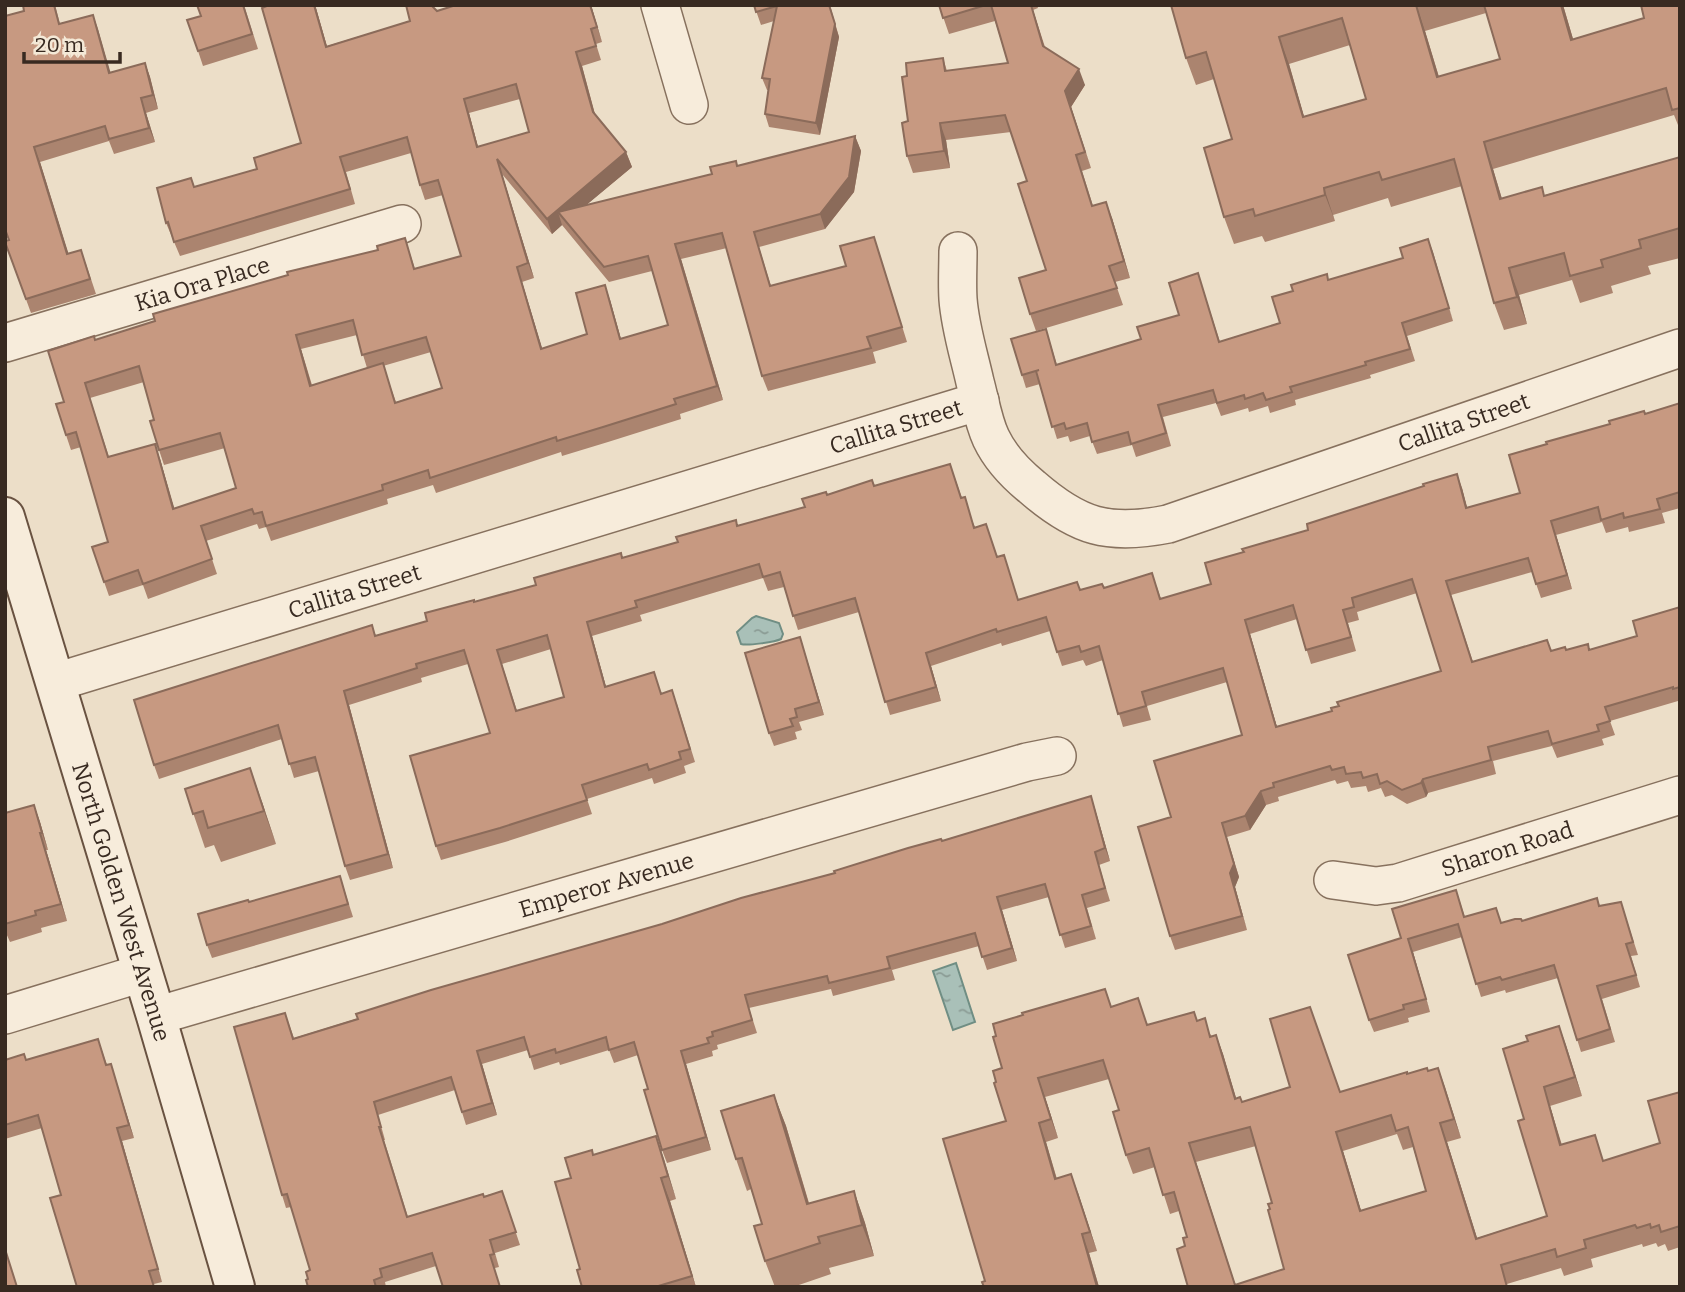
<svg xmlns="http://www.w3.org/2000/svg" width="1685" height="1292" font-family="Bitter,serif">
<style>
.water{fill:url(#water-ripples);stroke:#708e84;stroke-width:2}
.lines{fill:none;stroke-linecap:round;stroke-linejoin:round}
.street-casing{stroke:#87715e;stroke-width:40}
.secondary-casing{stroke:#695241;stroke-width:42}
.street{stroke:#f7ecdb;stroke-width:37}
.secondary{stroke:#f7ecdb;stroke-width:38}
.wall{fill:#ab846f;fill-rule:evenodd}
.shaded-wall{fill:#8b6b5a}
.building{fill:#c79981;stroke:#8b6b5a;stroke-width:2;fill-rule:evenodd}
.labels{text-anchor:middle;stroke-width:5;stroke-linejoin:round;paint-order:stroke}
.street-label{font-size:23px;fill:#382a21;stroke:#f4e9d7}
</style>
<defs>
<pattern id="water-ripples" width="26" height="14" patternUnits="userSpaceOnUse" patternTransform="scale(1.75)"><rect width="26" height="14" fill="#a9c0b8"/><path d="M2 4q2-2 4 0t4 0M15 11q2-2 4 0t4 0" fill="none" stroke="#8b9c95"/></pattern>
</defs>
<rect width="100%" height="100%" fill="#ecdec8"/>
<!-- water -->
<g class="water">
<path d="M756,616L779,623L783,634L781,639C775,642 747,646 741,644L737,632L752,618Z"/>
<polygon points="956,963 975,1022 953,1030 933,971"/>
</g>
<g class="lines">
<!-- street casing -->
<g class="street-casing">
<g id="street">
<polyline points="660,5 689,105"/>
<path id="s1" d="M958,251C958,267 957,283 958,299C960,327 969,355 975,382C980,400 983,421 991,438C1000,457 1016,474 1032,487C1078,527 1108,536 1168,524L1680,348"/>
<path id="s2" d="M5,343L402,224"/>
<path id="s3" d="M56,682L980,401"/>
<path id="s4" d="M1333,880L1376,886L1398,883L1680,795"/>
<polyline points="5,1015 142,973"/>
<path id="s5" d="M156,1016L1027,762L1057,756"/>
</g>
</g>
<!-- secondary casing -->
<g class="secondary-casing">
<g id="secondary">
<path id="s6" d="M5,517L156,1016L235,1287"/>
</g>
</g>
<!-- street -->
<use href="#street" class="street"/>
<!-- secondary -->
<use href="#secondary" class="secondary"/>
</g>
<!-- wall -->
<g class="wall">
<polygon points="23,5 55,5 60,24 93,15 110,73 145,63 150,77 158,109 146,113 155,142 114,154 109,141 40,162 68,253 86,264 96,294 31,313 5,242 9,240 24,11"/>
<polygon points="197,5 244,5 258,49 203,66 198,51 201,16"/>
<path d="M269,5H315L327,46L410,21L456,5H591L602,42L596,44L601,60L582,66L595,114L626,152L632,167L586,205L712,174L736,161L738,166L855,136L861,151L854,192L825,229L759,247L771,286L846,266L879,252L907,342L873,352L876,363L768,391L762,376L727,248L681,259L723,400L680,414L681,419L608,442L562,456L561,452L436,493L433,485L387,499L388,504L271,541L266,527L259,529L257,524L206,541L217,574L148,599L143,585L109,596L92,547L108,542L81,447L71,450L66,435L64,402L95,340L378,250L405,238L415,269L461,256L443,195L425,200L420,185L411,153L346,172L355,204L180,256L166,223L195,187L257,169L301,143ZM520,99L529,132L478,147L469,113ZM502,174L552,234L562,225L609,282L652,271L668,325L621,339L610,300L587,334L542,349L522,282L534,278ZM357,335L367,368L312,385L301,349ZM431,352L442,388L396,402L383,366ZM144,382L154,420L159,450L164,465L225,448L236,488L174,509L160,459L109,457L90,398Z"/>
<polygon points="754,5 830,5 839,37 820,135 769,127 765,114 768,90 767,90 762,78 774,21 761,25"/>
<polygon points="939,5 1037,5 1038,8 1033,10 1045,47 1085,85 1071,107 1091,168 1082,171 1093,206 1112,218 1130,278 1115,282 1123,305 1036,331 1030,314 1046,270 1027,181 1011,132 946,140 950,168 913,173 907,156 908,121 907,76 943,58 947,71 1008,63 995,21 949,34"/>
<path d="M1171,5H1563L1573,39L1644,18L1680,5V130L1674,115L1493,169L1502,199L1545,195L1680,157V258L1648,266L1651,274L1611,286L1613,293L1580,303L1572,280L1519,295L1527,324L1504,330L1494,303L1462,186L1391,207L1388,198L1333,215L1335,221L1265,242L1262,236L1234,244L1224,217L1232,139L1214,79L1196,85L1186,58ZM1486,13L1500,59L1439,77L1425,31ZM1350,45L1366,99L1304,117L1289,64Z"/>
<polygon points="1428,239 1453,321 1407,336 1415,361 1370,375 1371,378 1295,400 1296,405 1270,413 1268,406 1249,412 1248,408 1221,416 1216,403 1163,417 1171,446 1136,457 1132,445 1097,454 1090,436 1070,442 1068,436 1057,439 1040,384 1026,388 1022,375 1046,329 1057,365 1141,339 1179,315 1202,286 1220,342 1280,323 1293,291 1403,258"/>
<path d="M1680,403V508L1662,513L1665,523L1629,532L1628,527L1606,533L1602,522L1556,535L1572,589L1541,598L1532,572L1451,595L1473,662L1551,651L1590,650L1637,636L1680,607V703H1678V701L1610,721L1615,735L1602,739L1604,745L1557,758L1552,746L1493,761L1496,774L1428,793L1426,797L1407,804L1392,795L1385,797L1381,788L1368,792L1366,786L1351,788L1348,781L1337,784L1335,780L1278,797L1279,801L1266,805L1250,830L1227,837L1239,877L1235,887L1247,930L1175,950L1170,936L1171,817L1242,735L1227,682L1147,706L1151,720L1123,727L1103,660L1086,666L1083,660L1062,666L1050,631L1002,646L1001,643L931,666L941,701L890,715L859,612L798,630L784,587L768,591L763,578L640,615L642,621L592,636L606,687L661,694L677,704L695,762L684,766L686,773L654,784L652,778L587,799L592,814L505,842L441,860L436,846L490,733L468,664L421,678L422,682L349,705L393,868L350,880L345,866L319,771L294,778L282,739L159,779L154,765L376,636L427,621L474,602L536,585L622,558L805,507L827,495L874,486L955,478L962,498L975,527L986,524L997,557L1004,555L1018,599L1080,590L1104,588L1157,587L1161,599L1211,584L1462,488L1467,508L1520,493L1645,414ZM1417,593L1441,671L1332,711L1277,727L1250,634L1297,619L1311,664L1356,651L1348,623L1359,620L1357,612ZM551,649L564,697L517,711L502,664Z"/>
<polygon points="800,637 824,715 799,722 802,730 795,732 797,739 774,746 769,733"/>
<polygon points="185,789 262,802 276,844 221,862 214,845 205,848"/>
<polygon points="34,805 40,822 48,850 46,850 67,921 41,928 42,932 10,942 6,933 5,934 5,813"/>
<polygon points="1095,809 1110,861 1099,865 1110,901 1087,908 1096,939 1065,948 1049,897 1002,910 1017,961 987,970 979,946 892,970 895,980 833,996 831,989 749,1008 757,1033 717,1045 718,1049 712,1051 713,1056 686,1064 711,1150 667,1163 662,1150 648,1089 638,1055 614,1063 609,1050 560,1065 559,1062 534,1070 528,1050 482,1064 497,1115 466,1125 455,1090 378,1115 385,1140 384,1140 408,1217 502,1191 520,1245 495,1253 499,1267 495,1268 436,1266 385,1282 386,1287 308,1287 308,1279 310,1270 291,1207 286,1208 282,1195 285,1013 294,1038 662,924 942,841"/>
<polygon points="340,876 353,917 212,958 207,945 249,902"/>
<polygon points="1456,890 1465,917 1501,923 1522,921 1621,902 1638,955 1631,956 1640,987 1602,999 1615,1042 1581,1052 1558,978 1506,993 1505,990 1481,997 1462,937 1413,952 1430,1012 1408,1018 1409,1022 1374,1032 1369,1020 1401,938"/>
<path d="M1105,989L1111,1006L1148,1025L1197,1021L1212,1036L1216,1035L1223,1054L1236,1098L1242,1102L1340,1092L1407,1074L1428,1071L1438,1068L1461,1138L1447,1142L1477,1238L1547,1216L1524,1119L1528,1041L1559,1026L1582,1096L1550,1106L1562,1145L1604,1161L1660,1143L1680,1092V1247L1668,1251L1665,1244L1658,1247L1656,1243L1643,1247L1642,1244L1591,1259L1593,1267L1564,1276L1561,1268L1507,1284L1188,1287L1185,1246L1187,1237L1179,1211L1170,1214L1155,1167L1133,1174L1126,1155L1119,1110L1109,1079L1045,1097L1058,1138L1046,1142L1057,1179L1078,1193L1097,1251L1089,1253L1099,1287H984L1006,1121L996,1082L1002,1068ZM1397,1134L1403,1150L1413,1147L1426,1191L1361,1211L1343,1151ZM1256,1146L1272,1203L1270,1209L1284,1269L1235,1285L1196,1162Z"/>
<polygon points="98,1039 107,1065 111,1064 115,1077 134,1138 122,1141 162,1282 154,1284 61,1195 42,1128 5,1139 5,1060 26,1060"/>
<polygon points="774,1095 786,1126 809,1203 854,1191 865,1223 874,1256 829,1268 831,1274 793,1287 775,1287 765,1261 762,1224 751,1189 747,1191 736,1159"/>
<polygon points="656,1136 676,1199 670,1201 696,1287 582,1287 571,1178 593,1155"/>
</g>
<!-- shaded-wall -->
<g class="shaded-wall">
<polygon points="314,5 316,8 331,61 326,47"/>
<polygon points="590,5 591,5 602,42 597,27"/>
<polygon points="829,5 839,37 820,135 816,123"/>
<polygon points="1031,5 1033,10 1049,63 1043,46"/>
<polygon points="1416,5 1425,31 1447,104 1437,77"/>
<polygon points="1561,5 1563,5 1581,66 1571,40"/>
<polygon points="93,15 98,29 115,88 109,73"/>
<polygon points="1279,37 1289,64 1312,144 1303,117"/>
<polygon points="576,52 582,66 598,126 593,112"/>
<polygon points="145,63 150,77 158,109 153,95"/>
<polygon points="1079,69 1085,85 1071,107 1091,168 1065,91"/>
<polygon points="141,98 146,113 155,142 149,128"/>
<polygon points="464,99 469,113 482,162 477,147"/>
<polygon points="940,123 946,140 950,168 944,151"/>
<polygon points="855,136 861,151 854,192 825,229 820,214"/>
<polygon points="1484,142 1493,169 1510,226 1500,199"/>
<polygon points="34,147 40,162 73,268 67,254"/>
<polygon points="626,152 632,167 566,222 558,212 562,225 552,234 547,219"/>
<polygon points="497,159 502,174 534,278 528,263"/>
<polygon points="1324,188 1335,221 1325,195"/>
<polygon points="1106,202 1112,218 1130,278 1124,261"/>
<polygon points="1428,239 1433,252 1453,321 1449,308"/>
<polygon points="675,244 681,259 723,400 717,386"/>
<polygon points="517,267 522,282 547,364 541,349"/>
<polygon points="1509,268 1519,295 1527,324 1517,297"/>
<polygon points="605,285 610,300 625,354 620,339"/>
<polygon points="296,335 301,349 316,401 310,386"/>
<polygon points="155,444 160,459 179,524 173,509"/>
<polygon points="1457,474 1462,488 1471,522 1466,508"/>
<polygon points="1551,521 1556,535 1572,589 1567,575"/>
<polygon points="1245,620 1250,634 1281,741 1276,727"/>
<polygon points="587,622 592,636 610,701 605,687"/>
<polygon points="800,637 824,715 819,702"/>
<polygon points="926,653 931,666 941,701 936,687"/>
<polygon points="344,691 349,705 393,868 388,854"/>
<polygon points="250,768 262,802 276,844 264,811"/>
<polygon points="1423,779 1428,793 1426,797 1421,783"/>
<polygon points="1261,791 1266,805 1250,830 1245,816"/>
<polygon points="1091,796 1095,809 1110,861 1105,848"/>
<polygon points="34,805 40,822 48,850 42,833"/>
<polygon points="1222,823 1239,877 1235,887 1247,930 1230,873"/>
<polygon points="40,833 46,850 67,921 61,904"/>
<polygon points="997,897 1002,910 1017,961 1012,948"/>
<polygon points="1408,939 1413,952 1430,1012 1426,999"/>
<polygon points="1559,1026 1566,1045 1582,1096 1575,1077"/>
<polygon points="1216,1035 1223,1054 1242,1118 1235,1099"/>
<polygon points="477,1051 482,1064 497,1115 492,1103"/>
<polygon points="681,1051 686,1064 711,1150 706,1137"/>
<polygon points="111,1064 115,1077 134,1138 129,1125"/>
<polygon points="1438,1068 1445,1087 1461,1138 1454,1119"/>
<polygon points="1038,1078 1045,1097 1058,1138 1051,1119"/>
<polygon points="1544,1087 1550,1106 1567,1164 1560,1145"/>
<polygon points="774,1095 786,1126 818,1235 807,1204"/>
<polygon points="1039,1123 1046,1142 1062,1198 1055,1179"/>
<polygon points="1440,1123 1447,1142 1483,1257 1476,1239"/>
<polygon points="117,1128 122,1141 162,1282 158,1269"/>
<polygon points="1336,1132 1343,1151 1367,1230 1360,1211"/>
<polygon points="656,1136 664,1159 676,1199 668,1176"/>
<polygon points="1189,1143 1196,1162 1236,1287 1235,1287"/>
<polygon points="1071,1174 1078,1193 1097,1251 1090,1232"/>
<polygon points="661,1178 670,1201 696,1287 692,1276"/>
<polygon points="854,1191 865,1223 874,1256 862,1225"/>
<polygon points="1082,1234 1089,1253 1099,1287 1097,1287"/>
</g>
<!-- building -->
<g class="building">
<polygon points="23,5 54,5 59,24 93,15 109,73 145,63 153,95 141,98 149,128 109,139 105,126 34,147 67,254 81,250 90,279 26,299 5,242 5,241 9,240 5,229 5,16 24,11"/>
<polygon points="197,5 243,5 252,34 198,51 187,20 201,16"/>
<path d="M269,5H314L326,47L410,21L406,5H431L437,11L456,5H590L597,27L591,29L596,46L576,52L593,112L626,152L547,219L497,159L528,263L517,267L541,349L587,334L576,293L605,285L620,339L668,325L648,256L604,267L558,212L712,174L710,167L736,161L737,166L855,136L849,177L820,214L754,232L770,286L846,266L840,246L874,237L902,327L867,337L871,348L762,376L722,233L675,244L717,386L674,399L676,404L603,427L557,441L556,437L430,478L428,470L382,485L383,490L266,526L262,512L254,514L252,509L201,526L212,559L143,584L138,570L104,582L92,547L108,542L76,432L66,435L56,404L64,402L48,351L94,336L95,340L155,321L153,314L288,275L287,272L378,250L377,246L405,238L414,269L461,256L438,180L420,185L407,137L340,157L350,189L174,242L168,222L166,223L157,188L191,178L194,187L257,169L254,158L301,143L262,8ZM516,84L529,132L477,147L464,99ZM353,320L362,355L426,337L442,388L395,403L383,363L310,386L296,335ZM139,366L154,420L150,421L159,450L220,433L236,488L173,509L155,444L108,457L85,383Z"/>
<polygon points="754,5 829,5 835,24 816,123 765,114 770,79 762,78 777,6 756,12"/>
<polygon points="939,5 986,5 943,18"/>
<polygon points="991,5 1031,5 1043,46 1079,69 1065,91 1085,152 1076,155 1092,206 1106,202 1124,261 1109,266 1117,288 1030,314 1019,278 1046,270 1018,184 1027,181 1005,115 940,123 944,151 907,156 902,123 908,121 902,77 907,76 906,63 943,58 945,71 1008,63"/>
<path d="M1171,5H1416L1437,77L1500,59L1484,5H1561L1571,40L1644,18L1641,5H1680V108L1672,110L1666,88L1484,142L1500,199L1542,187L1544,196L1680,157V228L1639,240L1641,248L1601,260L1603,267L1570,276L1564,253L1509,268L1517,297L1494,303L1454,159L1382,180L1379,172L1324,188L1325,195L1255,216L1253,209L1224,217L1204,148L1232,139L1206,52L1186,58ZM1342,18L1366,99L1303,117L1279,37Z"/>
<polygon points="1428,239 1449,308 1402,323 1410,349 1365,362 1366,365 1290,387 1292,392 1266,400 1263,393 1245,399 1244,395 1217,403 1213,390 1158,405 1166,433 1131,444 1128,432 1092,442 1087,423 1066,429 1064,423 1052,427 1036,371 1039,370 1022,375 1011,339 1046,329 1056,365 1141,339 1137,327 1179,315 1169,283 1198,273 1219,342 1280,323 1272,297 1293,291 1291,285 1327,274 1328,280 1403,258 1400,248"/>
<path d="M1680,403V492L1657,499L1660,509L1624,518L1623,513L1601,520L1598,507L1551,521L1567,575L1536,584L1528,558L1446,581L1472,662L1547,640L1551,651L1565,647L1566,650L1588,644L1589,650L1637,636L1633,621L1680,607V687L1673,689V687L1605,707L1610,721L1597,725L1599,731L1552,744L1548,731L1488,747L1491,760L1423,779L1421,783L1402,790L1387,781L1380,784L1377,774L1363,778L1361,772L1346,774L1344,767L1332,770L1330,766L1273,783L1274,787L1261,791L1245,816L1222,823L1234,864L1230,873L1242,916L1170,936L1138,827L1171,817L1154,761L1242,735L1223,668L1142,692L1146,706L1118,714L1099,646L1081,652L1079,646L1057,652L1046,617L997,632L996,629L926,653L936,687L885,702L855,598L793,616L780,572L763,577L759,564L635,601L637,607L587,622L605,687L654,672L661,694L672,690L690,749L679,752L681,759L649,770L647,764L582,785L587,800L500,828L436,846L410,756L490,733L464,650L416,664L417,668L344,691L388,854L345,866L315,757L289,764L278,725L154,765L134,700L372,625L375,636L427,621L425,613L474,600V602L536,585L534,578L621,553L622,558L678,542L676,537L736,520L737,526L805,507L802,499L826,492L827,495L872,480L874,486L950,464L961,498L965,497L974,528L986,524L997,557L1004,555L1018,600L1077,582L1080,590L1102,584L1104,588L1152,573L1160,599L1211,584L1205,563L1244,552L1242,549L1308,530L1307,524L1424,486L1423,484L1457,474L1466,508L1520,493L1509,455L1547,444L1546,442L1610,424L1609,421L1644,411L1645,414ZM1412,579L1441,671L1337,702L1339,706L1331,708L1332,711L1276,727L1245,620L1293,605L1306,650L1351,637L1343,610L1354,607L1352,598ZM547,635L564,697L516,711L497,650Z"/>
<polygon points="800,637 819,702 795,709 797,717 790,719 793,726 769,733 745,653"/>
<polygon points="250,768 264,811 208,828 203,811 193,814 185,789"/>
<polygon points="1091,796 1105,848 1095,852 1105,888 1082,895 1091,926 1060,935 1045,884 997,897 1012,948 982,957 975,933 887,957 890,968 829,983 827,976 745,995 752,1020 712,1032 713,1036 707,1038 709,1043 681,1051 706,1137 662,1150 644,1090 648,1089 634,1042 609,1050 606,1037 556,1053 555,1049 530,1057 524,1037 477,1051 492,1103 462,1112 451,1077 374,1102 381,1127 379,1127 407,1217 483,1194 484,1197 502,1191 516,1232 490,1240 494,1254 490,1255 500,1287 443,1287 432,1253 380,1269 382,1277 374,1280 376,1287 308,1287 306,1280 308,1279 306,1272 310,1270 287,1194 282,1195 234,1027 285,1013 293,1039 358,1019 356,1014 431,990 662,924 741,898 835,873 834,871 908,848 941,839 942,841"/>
<polygon points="34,805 42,833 40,833 61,904 35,911 36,915 5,924 5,813"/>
<polygon points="340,876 348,904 207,945 198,914 248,900 249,902"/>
<polygon points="1456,890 1464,917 1496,908 1501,923 1515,919 1521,919 1522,921 1597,898 1599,906 1621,902 1633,942 1626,944 1636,975 1597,986 1610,1029 1577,1040 1554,965 1502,980 1500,977 1476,984 1458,924 1408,939 1426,999 1403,1005 1404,1009 1369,1020 1348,955 1401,938 1392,909"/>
<path d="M1105,989L1111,1007L1138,998L1147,1025L1194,1012L1197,1021L1205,1018L1210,1037L1216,1035L1235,1099L1240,1097L1242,1102L1290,1087L1270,1019L1310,1007L1340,1092L1407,1072V1074L1427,1068L1428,1071L1438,1068L1454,1119L1440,1123L1476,1239L1547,1216L1518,1121L1524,1119L1503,1049L1528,1041L1526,1036L1559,1026L1575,1077L1544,1087L1560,1145L1595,1135L1603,1161L1660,1143L1648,1101L1680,1092V1226L1661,1232L1659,1225L1651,1228L1650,1224L1637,1228L1635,1225L1584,1240L1586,1248L1557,1257L1555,1249L1501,1265L1507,1287H1188L1177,1249L1185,1246L1183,1238L1187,1237L1174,1192L1163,1195L1149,1148L1126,1155L1113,1112L1119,1110L1103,1060L1038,1078L1051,1119L1039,1123L1055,1179L1071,1174L1090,1232L1082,1234L1097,1287H984L982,1282L985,1281L943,1139L1006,1121L994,1083L996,1082L993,1071L1002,1068L993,1037L996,1036L993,1024L1023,1015L1022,1013ZM1391,1115L1396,1131L1408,1127L1426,1191L1360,1211L1336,1132ZM1250,1127L1272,1203L1268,1204L1270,1209L1268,1210L1284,1269L1235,1285L1189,1143Z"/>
<polygon points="98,1039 106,1065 111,1064 129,1125 117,1128 158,1269 149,1271 154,1287 77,1287 50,1198 61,1195 38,1115 5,1125 5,1060 24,1054 26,1060"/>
<polygon points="774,1095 807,1204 854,1191 862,1225 818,1237 820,1243 765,1261 754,1226 762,1224 742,1158 736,1159 721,1111"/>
<polygon points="656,1136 668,1176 661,1178 692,1276 655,1287 582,1287 577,1270 580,1269 555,1182 571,1178 565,1158 592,1150 593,1155"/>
<polygon points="5,1249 17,1287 5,1287"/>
</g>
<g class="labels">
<!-- street labels -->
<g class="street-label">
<text dy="8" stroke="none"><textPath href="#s2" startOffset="206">Kia Ora Place</textPath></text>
<text dy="8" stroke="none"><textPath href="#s1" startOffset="716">Callita Street</textPath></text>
<text dy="8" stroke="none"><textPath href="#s3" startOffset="878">Callita Street</textPath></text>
<text dy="8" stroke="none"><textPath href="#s3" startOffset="312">Callita Street</textPath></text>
<text dy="8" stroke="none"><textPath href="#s4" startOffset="180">Sharon Road</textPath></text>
<text dy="8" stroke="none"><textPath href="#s5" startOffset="469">Emperor Avenue</textPath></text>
<text dy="8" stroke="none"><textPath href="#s6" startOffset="402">North Golden West Avenue</textPath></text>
</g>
</g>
<!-- border -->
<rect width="1685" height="1292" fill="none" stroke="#382a21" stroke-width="14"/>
<!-- scale -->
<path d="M24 52v10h96v-10" fill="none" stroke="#382a21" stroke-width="3.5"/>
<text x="35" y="52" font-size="21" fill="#382a21" stroke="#f4e9d7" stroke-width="5" paint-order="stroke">20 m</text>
</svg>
